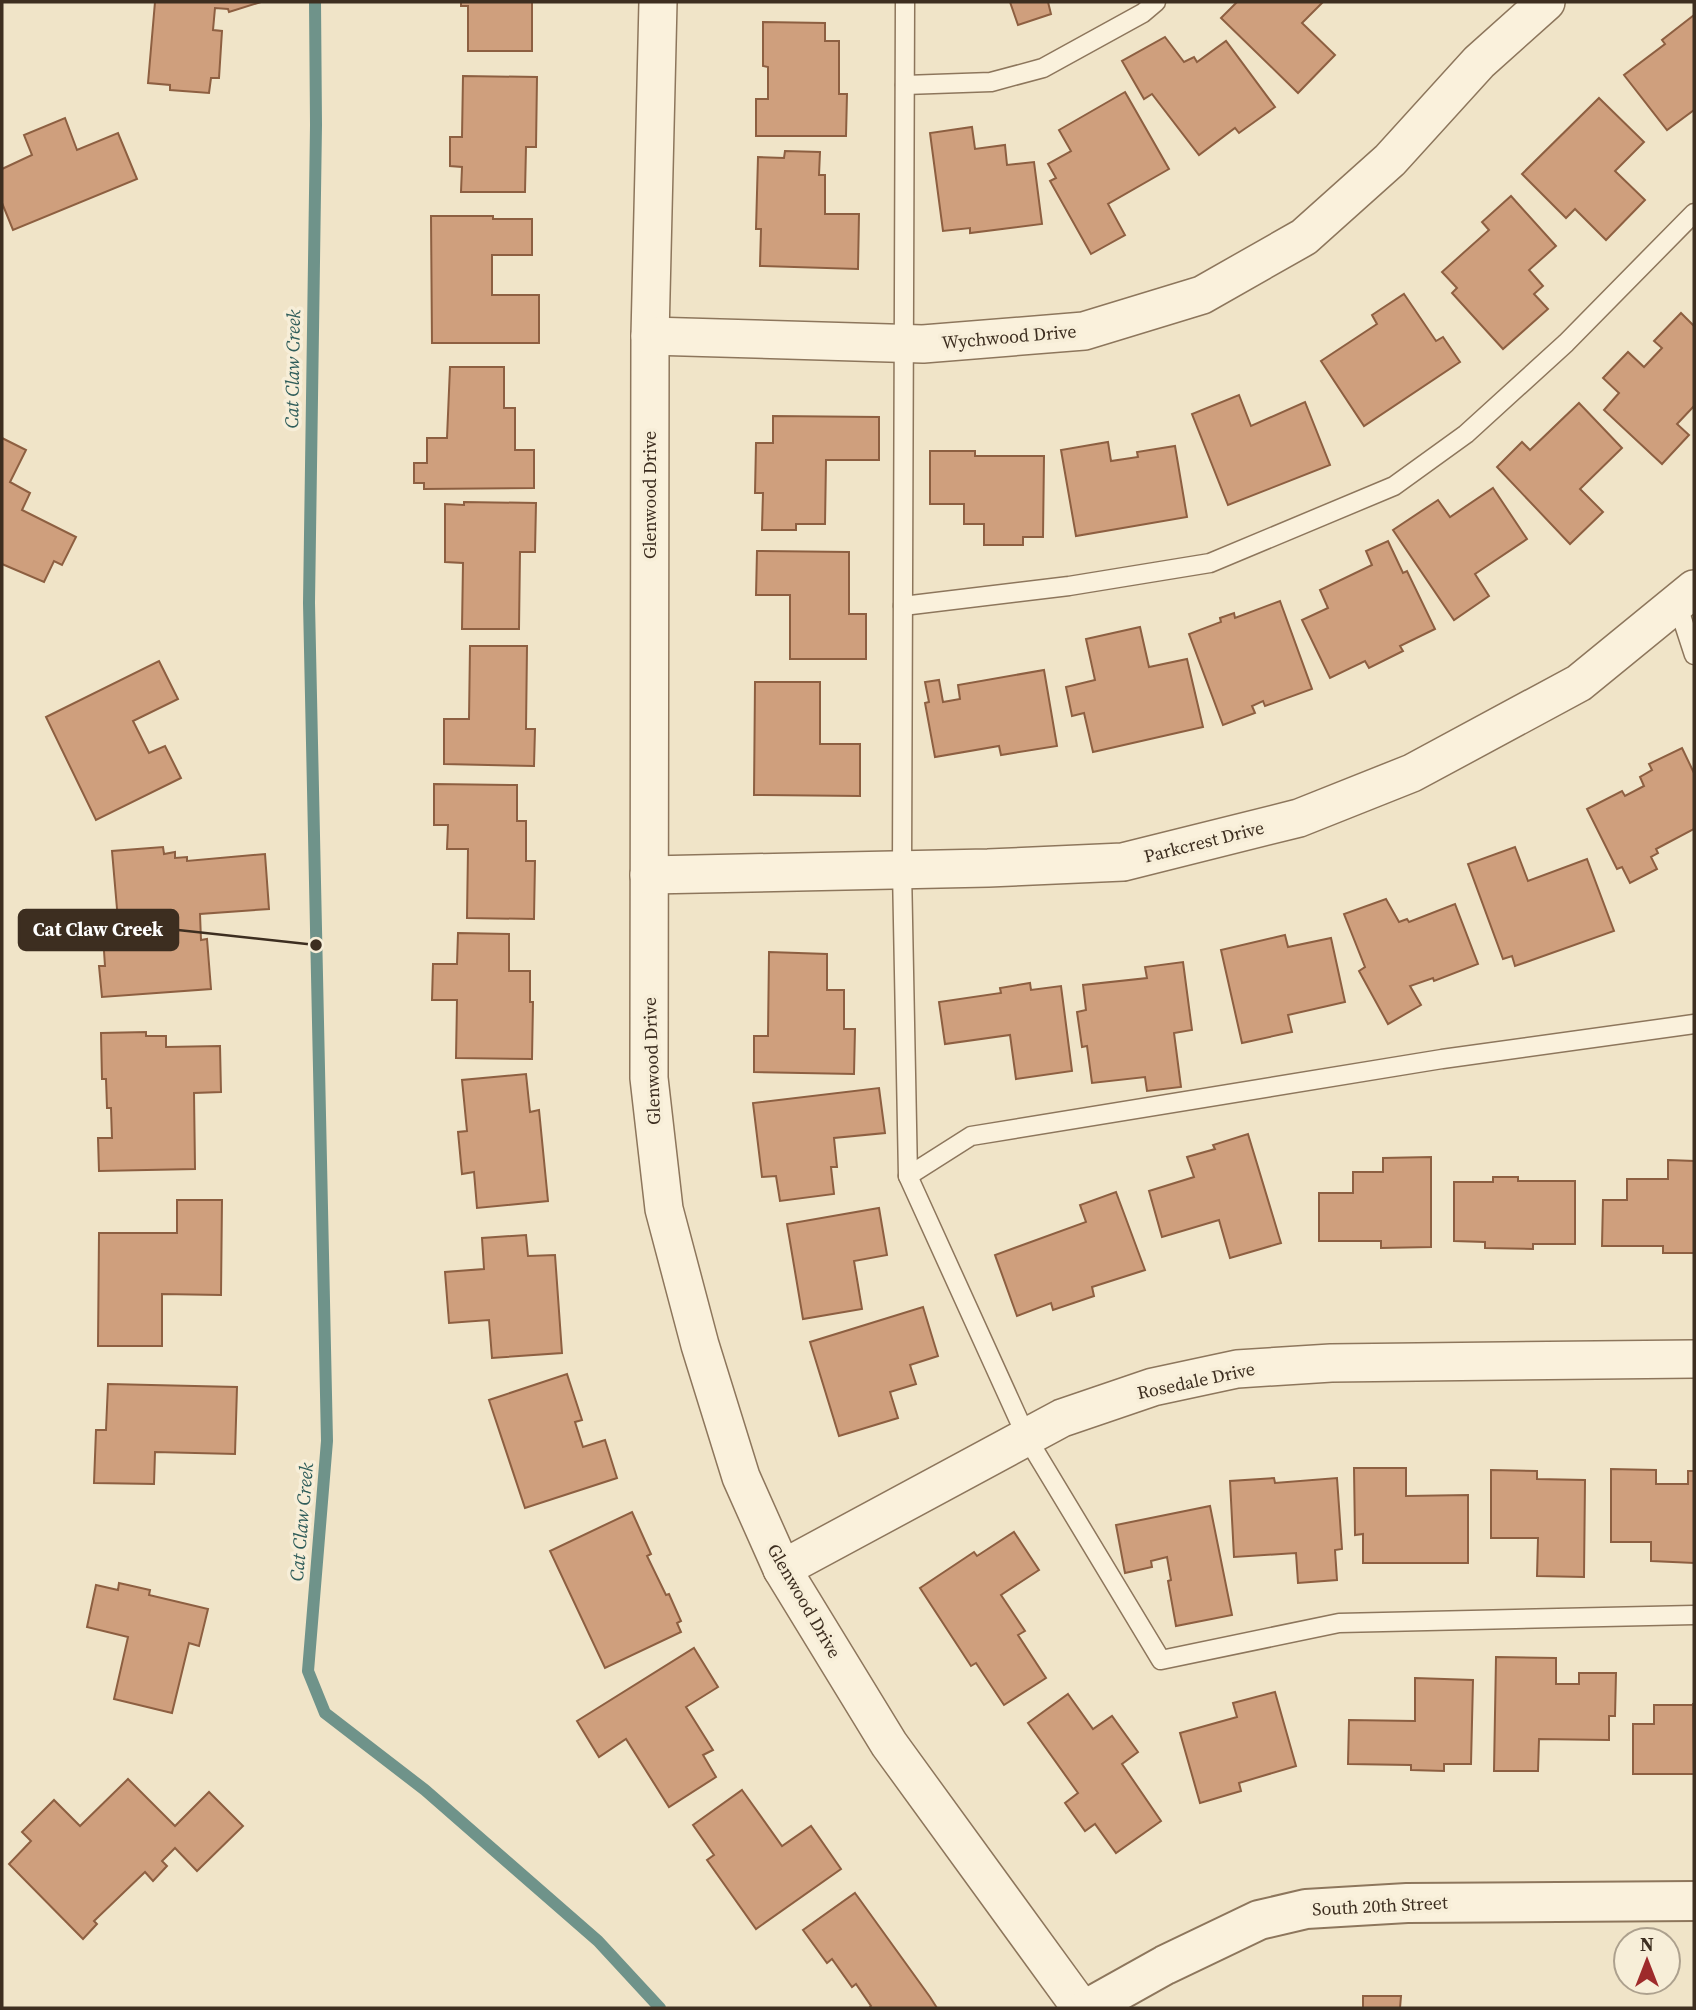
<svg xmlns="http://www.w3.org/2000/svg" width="1696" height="2010" font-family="'Source Serif 4',serif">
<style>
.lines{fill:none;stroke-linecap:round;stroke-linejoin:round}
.stream{stroke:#6f938a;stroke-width:12}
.building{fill:#cf9f7d;stroke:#8d5f41;stroke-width:2}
.service-casing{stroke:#8d765c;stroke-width:21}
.minor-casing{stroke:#8d765c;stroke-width:40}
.tertiary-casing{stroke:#8d765c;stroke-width:42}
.service{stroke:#faf1dc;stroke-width:18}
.minor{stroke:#faf1dc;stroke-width:37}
.tertiary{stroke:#faf1dc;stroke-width:38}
.labels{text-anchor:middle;stroke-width:7;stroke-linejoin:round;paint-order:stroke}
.street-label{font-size:18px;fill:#3d2e20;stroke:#f7eed8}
.water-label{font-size:19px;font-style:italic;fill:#2f5d5a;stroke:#f7eed8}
.leader{fill:none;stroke:#3d2e20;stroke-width:2.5}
.callout-dot{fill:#3d2e20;stroke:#f7eed8;stroke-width:2.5}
.callout{fill:#3d2e20;stroke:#3d2e20;stroke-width:2.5}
.callout-label{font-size:19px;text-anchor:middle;font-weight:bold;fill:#fff}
</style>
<rect width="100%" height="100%" fill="#f0e4c8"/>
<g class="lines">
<!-- stream -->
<polyline class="stream" points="315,2 316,125 309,603 327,1441 308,1671 325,1713 425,1790 598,1941 660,2008"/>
</g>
<!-- building -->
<g class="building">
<polygon points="155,2 261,2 229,12 228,9 215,8 213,30 222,31 219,78 211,78 209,93 170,90 170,85 148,83"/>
<polygon points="461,2 532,2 532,51 468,51 468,6 461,6"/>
<polygon points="1010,2 1048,2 1051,14 1018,25"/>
<polygon points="1237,2 1323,2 1302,23 1335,55 1298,93 1221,18"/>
<polygon points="1694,15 1694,110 1667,130 1624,75 1665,44 1662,40"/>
<polygon points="763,22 825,23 825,41 839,41 839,94 847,94 846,136 756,136 756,99 768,99 768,67 763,66"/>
<polygon points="1165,37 1184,62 1194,57 1197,62 1226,41 1275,107 1239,133 1235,128 1199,155 1152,94 1144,99 1122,61"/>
<polygon points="463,76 537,77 536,147 526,147 525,192 461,192 462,167 450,166 450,137 462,137"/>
<polygon points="1125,92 1169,169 1108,204 1125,235 1091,254 1050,181 1056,178 1048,164 1071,151 1059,130"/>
<polygon points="1599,98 1644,142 1615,171 1645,200 1606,240 1575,209 1566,218 1522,174"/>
<polygon points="65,118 77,150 118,133 137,179 13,230 2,203 2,169 32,155 24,135"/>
<polygon points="972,127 975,149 1005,145 1007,165 1034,162 1042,224 970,233 970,228 943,231 930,133"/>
<polygon points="785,151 820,152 819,175 825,175 825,214 859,214 858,269 760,266 761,229 756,229 758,157 784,158"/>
<polygon points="1511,196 1556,246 1529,270 1543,286 1534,294 1548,309 1503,349 1452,293 1457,288 1442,272 1489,230 1482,222"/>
<polygon points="431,216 493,216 493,219 532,219 532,255 492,255 492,295 539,295 539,343 432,343"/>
<polygon points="1404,294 1436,341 1443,337 1460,362 1364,426 1321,361 1377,324 1372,315"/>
<polygon points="1681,313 1694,326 1694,406 1677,424 1689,435 1662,464 1604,410 1619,393 1603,378 1628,352 1644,367 1662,348 1654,341"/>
<polygon points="450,367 504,367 504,408 515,408 515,450 534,450 534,488 424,489 424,483 414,483 414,463 427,463 427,438 447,438"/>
<polygon points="1239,395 1251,426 1305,402 1330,465 1228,505 1192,414"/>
<polygon points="1579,403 1622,448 1580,489 1603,512 1570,544 1497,467 1522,442 1530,450"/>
<polygon points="773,416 879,417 879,460 826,460 825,524 796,524 796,530 762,530 763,493 755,493 756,443 773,443"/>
<polygon points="2,438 26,450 10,482 30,493 22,510 76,537 62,565 54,561 44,582 2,564"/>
<polygon points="1108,442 1111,461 1138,457 1137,452 1175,446 1187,517 1076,536 1061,450"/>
<polygon points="930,451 975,451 975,456 1044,456 1043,537 1023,537 1023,545 984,545 984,524 964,524 964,504 930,504"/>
<polygon points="1493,488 1527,539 1475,574 1489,596 1454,620 1393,530 1438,500 1450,517"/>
<polygon points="464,502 536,503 535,552 520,552 519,629 462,629 463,563 445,562 445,504 464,505"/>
<polygon points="1388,541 1403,573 1407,571 1435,629 1400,646 1403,651 1369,668 1365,661 1330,678 1302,620 1328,608 1320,590 1372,565 1366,551"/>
<polygon points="757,551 849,552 849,614 866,614 866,659 790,659 790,595 756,595"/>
<polygon points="1280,601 1312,689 1265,706 1263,701 1252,706 1255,713 1223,725 1189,634 1221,622 1220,618 1234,613 1235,618"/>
<polygon points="1140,627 1149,667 1187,659 1203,727 1093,752 1084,713 1072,716 1066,687 1095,680 1086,639"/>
<polygon points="470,646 527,646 526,729 535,729 534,766 444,764 444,719 469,719"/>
<polygon points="159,661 178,699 133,721 149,753 165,746 181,778 96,820 46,717"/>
<polygon points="1044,670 1057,746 1001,755 999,746 935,757 925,703 929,702 925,682 939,680 943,702 960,699 958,685"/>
<polygon points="755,682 820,682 820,744 860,744 860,796 754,795"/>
<polygon points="1682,748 1694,773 1694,829 1656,849 1658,853 1651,857 1657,869 1630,883 1622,867 1617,869 1587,809 1622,791 1625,796 1644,786 1640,777 1652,770 1649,764"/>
<polygon points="434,784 517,785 517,821 526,821 526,861 535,861 534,919 467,918 468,849 447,849 448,825 434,825"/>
<polygon points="163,847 164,854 175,852 175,858 187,857 187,861 265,854 269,909 200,914 201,940 207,939 211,989 102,997 99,966 105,966 102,921 118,920 112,851"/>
<polygon points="1515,847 1528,881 1587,859 1614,931 1515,966 1512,956 1503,959 1468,864"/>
<polygon points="1386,899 1399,922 1407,919 1409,922 1455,904 1478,964 1434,981 1433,978 1410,986 1421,1005 1388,1024 1359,971 1365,967 1344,914"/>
<polygon points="458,933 509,934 509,971 530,971 530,1002 533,1002 532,1059 456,1058 457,1000 432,1000 433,964 457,964"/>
<polygon points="1285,935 1288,947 1331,938 1345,1002 1288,1015 1292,1032 1242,1043 1221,950"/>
<polygon points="769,952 827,954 827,990 844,990 844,1029 855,1029 854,1074 754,1072 754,1036 768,1036"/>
<polygon points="1183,962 1192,1030 1174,1033 1181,1087 1147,1091 1145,1077 1092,1083 1087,1046 1082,1047 1077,1012 1086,1010 1083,985 1147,978 1145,967"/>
<polygon points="1030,983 1031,990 1061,986 1072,1071 1016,1079 1010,1035 945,1044 939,1002 1001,993 1000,988"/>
<polygon points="146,1032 146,1036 166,1036 166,1047 220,1046 221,1092 194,1093 195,1169 99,1171 98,1138 112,1138 111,1108 107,1108 106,1079 102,1079 101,1033"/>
<polygon points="526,1074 530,1112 539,1110 548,1201 477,1208 474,1172 462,1174 458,1132 467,1131 462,1080"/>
<polygon points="879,1088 885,1133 834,1138 837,1167 831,1167 834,1194 780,1201 776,1176 762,1177 753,1103"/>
<polygon points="1248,1134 1281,1243 1230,1258 1219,1220 1162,1237 1149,1191 1194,1177 1187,1157 1215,1149 1213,1145"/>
<polygon points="1431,1157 1431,1247 1381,1248 1381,1241 1319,1241 1319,1193 1353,1193 1353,1172 1383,1172 1383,1158"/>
<polygon points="1668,1160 1694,1161 1694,1253 1663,1253 1663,1246 1602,1246 1603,1200 1627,1200 1627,1179 1668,1179"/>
<polygon points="1493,1177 1518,1177 1518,1181 1575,1181 1575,1244 1533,1244 1533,1249 1485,1248 1485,1242 1454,1241 1454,1182 1493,1182"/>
<polygon points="1116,1192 1145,1270 1092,1287 1094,1296 1053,1310 1051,1303 1017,1316 995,1255 1086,1222 1080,1205"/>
<polygon points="177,1200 222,1200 221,1295 162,1294 162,1346 98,1346 99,1233 177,1233"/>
<polygon points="879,1208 887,1255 854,1261 862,1309 803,1319 787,1224"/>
<polygon points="526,1235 528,1256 555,1255 562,1353 492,1358 489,1320 449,1323 445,1272 484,1269 482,1238"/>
<polygon points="923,1307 938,1356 910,1365 916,1384 890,1392 898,1418 839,1436 810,1342"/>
<polygon points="567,1374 582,1420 575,1422 583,1447 605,1440 617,1478 525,1508 489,1400"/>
<polygon points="108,1384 237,1387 235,1454 155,1452 154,1484 94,1483 96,1430 106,1430"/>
<polygon points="1354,1468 1406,1468 1406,1496 1468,1495 1468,1563 1363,1563 1363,1534 1355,1535"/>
<polygon points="1611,1469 1656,1470 1656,1484 1688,1484 1688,1471 1694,1471 1694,1563 1651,1561 1651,1542 1611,1542"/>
<polygon points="1491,1470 1537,1471 1537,1479 1585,1480 1584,1577 1537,1576 1538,1538 1491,1538"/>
<polygon points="1274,1478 1275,1483 1337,1478 1342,1549 1335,1550 1337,1580 1298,1583 1296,1553 1234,1557 1230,1481"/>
<polygon points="1210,1506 1232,1615 1176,1626 1168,1581 1171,1580 1167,1557 1151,1561 1152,1567 1125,1573 1116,1525"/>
<polygon points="632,1512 651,1554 647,1556 666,1595 669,1594 681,1621 677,1623 681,1632 605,1668 550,1551"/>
<polygon points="1014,1532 1039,1570 1001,1595 1025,1631 1018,1635 1046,1678 1004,1705 976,1663 971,1666 920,1588 974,1552 977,1556"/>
<polygon points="119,1583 150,1590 149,1595 208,1609 199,1646 189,1643 172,1713 114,1699 128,1637 87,1627 96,1585 118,1590"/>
<polygon points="694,1648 718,1687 686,1707 713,1750 703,1755 716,1777 669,1807 626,1739 599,1757 577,1721"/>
<polygon points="1496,1657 1556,1658 1556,1684 1579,1684 1579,1673 1616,1673 1615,1716 1609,1716 1609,1740 1539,1739 1538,1771 1494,1771"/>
<polygon points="1415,1678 1473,1680 1471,1764 1444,1764 1444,1771 1411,1770 1411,1765 1348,1764 1349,1720 1415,1721"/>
<polygon points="1275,1692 1296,1766 1239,1783 1241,1791 1200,1803 1180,1733 1237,1717 1233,1703"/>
<polygon points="1068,1694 1093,1729 1112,1716 1138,1752 1122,1764 1161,1821 1116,1853 1095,1824 1085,1831 1065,1803 1078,1793 1028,1723"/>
<polygon points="1693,1703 1694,1774 1633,1774 1633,1724 1654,1724 1654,1705 1693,1705"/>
<polygon points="128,1779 175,1826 209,1792 243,1826 197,1871 175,1848 162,1861 167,1866 153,1881 145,1872 94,1921 97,1924 83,1939 9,1864 31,1841 22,1832 54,1800 80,1826"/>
<polygon points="742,1790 782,1846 811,1826 841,1869 756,1929 707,1860 714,1855 693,1825"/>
<polygon points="855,1893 930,1997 937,2008 869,2008 871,2006 856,1984 852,1987 832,1959 827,1963 803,1930"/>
<polygon points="1363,1996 1401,1996 1400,2008 1363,2008"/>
</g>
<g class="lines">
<!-- service casing -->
<g class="service-casing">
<g id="service">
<polyline points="905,2 902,870 908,1176 1027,1438 1161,1660 1339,1623 1694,1615"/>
<polyline points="905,85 991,82 1043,68 1143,13 1156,2"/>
<polyline points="1677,603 1694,655"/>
<polyline points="903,606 1069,586 1210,563 1394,486 1466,434 1566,343 1694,213"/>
<polyline points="908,1176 971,1136 1442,1059 1694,1024"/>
</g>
</g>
<!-- minor casing -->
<g class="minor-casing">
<g id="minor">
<polyline points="658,2 650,336 649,1078 664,1209 700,1345 741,1477 782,1569 889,1744 1081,2008"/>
<polyline points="650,336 923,344 1084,331 1202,295 1304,237 1390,160 1479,62 1546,2"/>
<polyline points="649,875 988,868 1123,862 1299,818 1412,773 1579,683 1694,589"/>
<polyline points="782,1569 1062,1418 1153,1387 1237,1369 1331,1363 1694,1359"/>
</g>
</g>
<!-- tertiary casing -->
<g class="tertiary-casing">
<polyline id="tertiary" points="1088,2008 1165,1965 1259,1920 1306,1909 1407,1903 1694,1901"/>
</g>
<!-- service -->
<use href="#service" class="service"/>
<!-- minor -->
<use href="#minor" class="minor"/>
<!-- tertiary -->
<use href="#tertiary" class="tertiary"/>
</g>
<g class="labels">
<!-- street labels -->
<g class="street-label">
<text transform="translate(1009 337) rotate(-5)" y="6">Wychwood Drive</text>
<text transform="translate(650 495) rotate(-90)" y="6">Glenwood Drive</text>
<text transform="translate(1204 842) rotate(-14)" y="6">Parkcrest Drive</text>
<text transform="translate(652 1061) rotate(-92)" y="6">Glenwood Drive</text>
<text transform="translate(1196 1381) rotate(-12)" y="6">Rosedale Drive</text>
<text transform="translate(804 1601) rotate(60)" y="6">Glenwood Drive</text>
<text transform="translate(1380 1906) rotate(-3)" y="6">South 20th Street</text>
</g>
<!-- water labels -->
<g class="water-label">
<text transform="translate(292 369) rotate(-89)" y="7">Cat Claw Creek</text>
<text transform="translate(301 1522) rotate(-85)" y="7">Cat Claw Creek</text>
</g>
</g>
<!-- callouts -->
<path class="leader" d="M316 945L178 930"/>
<circle class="callout-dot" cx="316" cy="945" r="7"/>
<rect class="callout" x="19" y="910" width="159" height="40" rx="7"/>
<g class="callout-label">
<text x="98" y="936">Cat Claw Creek</text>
</g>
<!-- border -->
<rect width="1696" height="2010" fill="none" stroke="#3d2e20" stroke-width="7"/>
<!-- north arrow -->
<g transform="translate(1647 1961)"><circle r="33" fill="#f7eed8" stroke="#ada18e" stroke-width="2"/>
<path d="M0-5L12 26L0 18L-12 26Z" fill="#9e2a2b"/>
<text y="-10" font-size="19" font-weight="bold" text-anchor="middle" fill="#3d2e20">N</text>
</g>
</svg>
